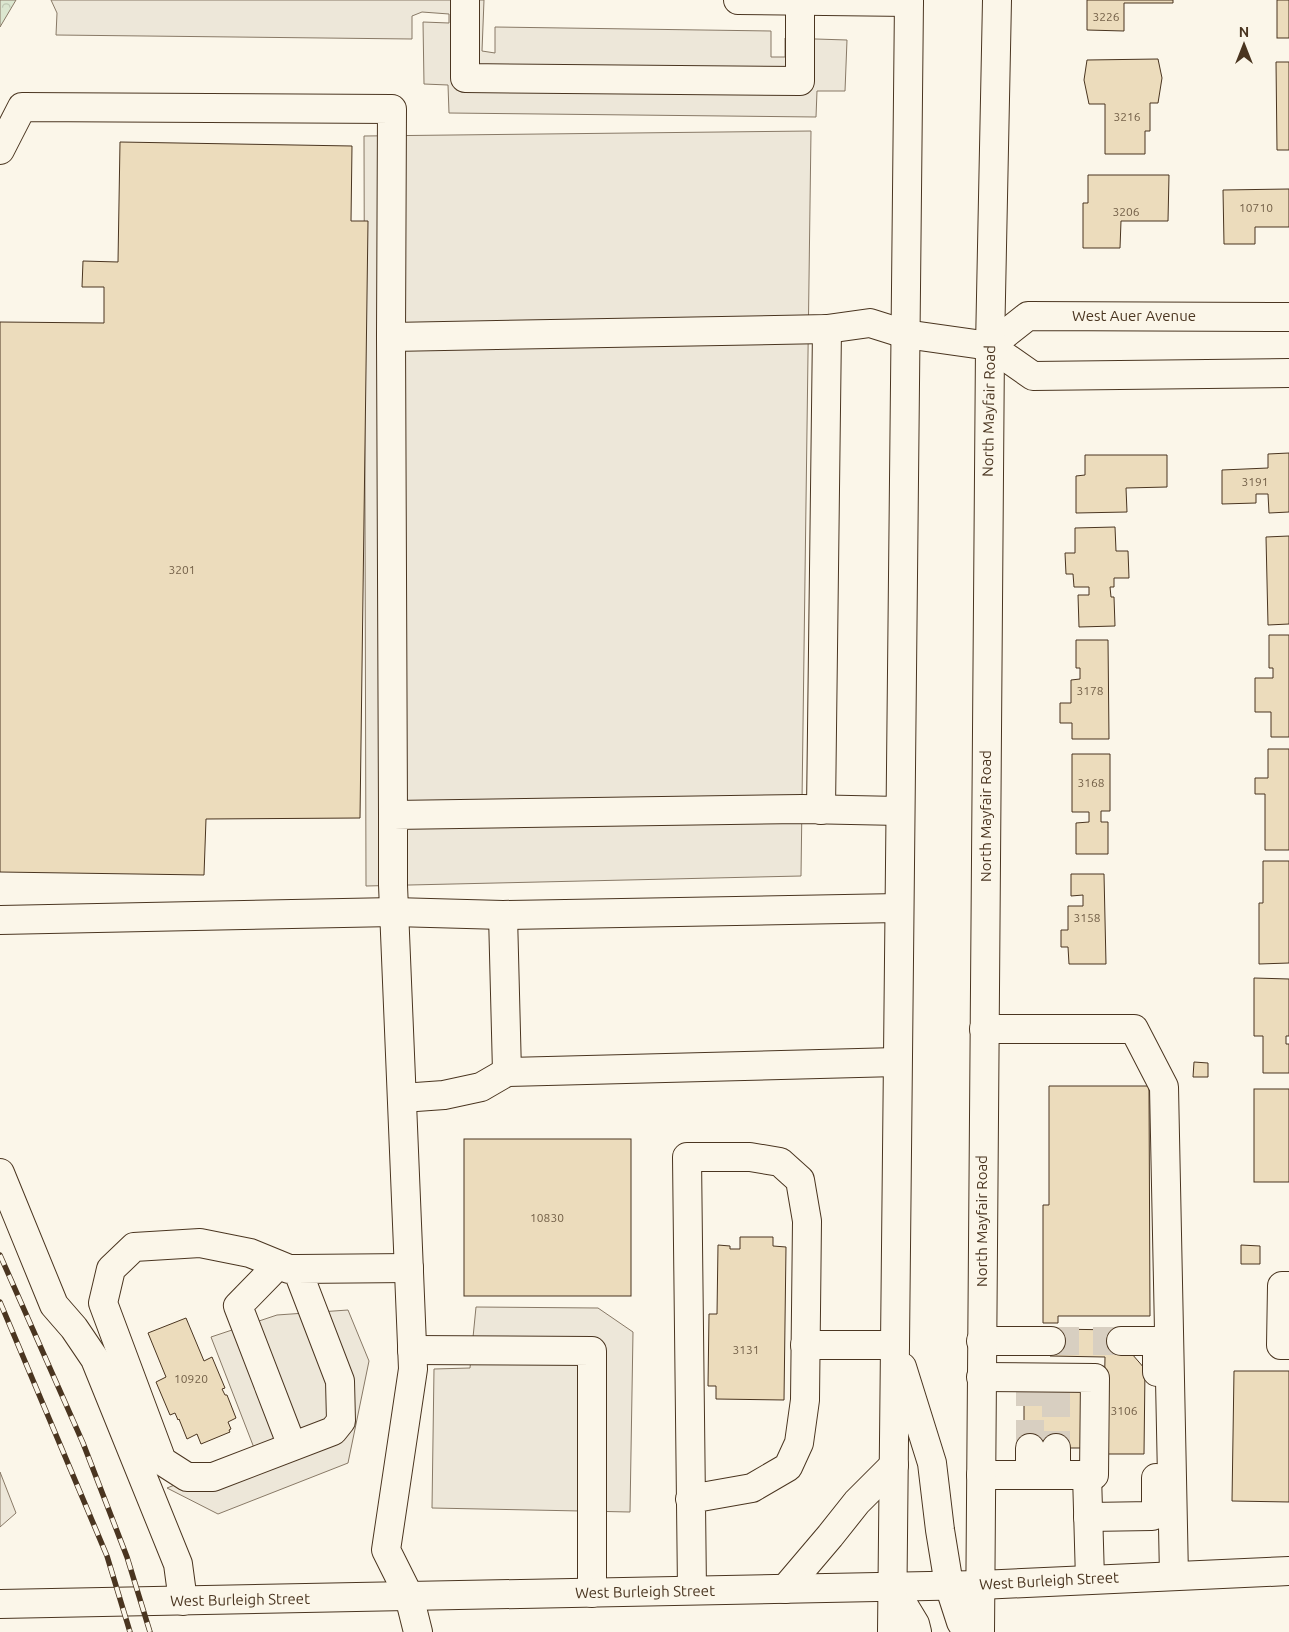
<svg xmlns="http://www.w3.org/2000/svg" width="1289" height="1632" font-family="Ubuntu,sans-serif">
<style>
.forest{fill:url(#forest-crowns);stroke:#887966}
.parking{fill:#ede7d9;stroke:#887966}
.building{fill:#ecdcbc;stroke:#4a3520}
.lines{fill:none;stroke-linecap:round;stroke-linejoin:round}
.minor-tunnel{stroke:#d8cfc1;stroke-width:28;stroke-dasharray:28 14;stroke-linecap:butt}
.minor-casing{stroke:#4a3520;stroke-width:30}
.major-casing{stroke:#4a3520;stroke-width:30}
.minor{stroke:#fbf6e9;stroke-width:28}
.major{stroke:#fbf6e9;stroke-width:28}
.rail-casing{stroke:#4a3520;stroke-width:5.5}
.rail{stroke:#fbf6e9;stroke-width:4;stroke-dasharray:11;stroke-linecap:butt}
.labels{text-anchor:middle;stroke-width:4;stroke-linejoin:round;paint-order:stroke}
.number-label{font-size:12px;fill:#725f47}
.street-label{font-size:15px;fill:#4a3520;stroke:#fbf6e9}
</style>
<defs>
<pattern id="forest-crowns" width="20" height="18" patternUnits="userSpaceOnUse" patternTransform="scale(1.25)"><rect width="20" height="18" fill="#dce7d0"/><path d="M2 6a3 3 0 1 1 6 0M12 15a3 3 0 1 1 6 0" fill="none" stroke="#bec7b2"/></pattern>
</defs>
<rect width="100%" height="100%" fill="#fbf6e9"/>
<!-- forest -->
<polygon class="forest" points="0,0 16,0 0,27"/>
<!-- parking -->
<g class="parking">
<polygon points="51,0 484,0 482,51 495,53 495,27 771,31 771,57 785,57 785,38 847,40 845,91 817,91 816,117 449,113 448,85 424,84 423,22 449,23 449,14 422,12 412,16 412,39 56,35 57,13"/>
<polygon points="811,131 801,876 366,886 364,136"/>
<polygon points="476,1307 598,1308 633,1332 630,1512 432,1508 434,1369 470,1368"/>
<polygon points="348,1310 369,1361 348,1463 218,1514 167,1488 256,1453 211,1337 277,1315"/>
<polygon points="0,1472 16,1513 0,1527"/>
</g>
<!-- building -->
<g class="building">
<polygon points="1087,0 1173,0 1173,3 1124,3 1124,31 1087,30"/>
<rect x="1277" y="0" width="12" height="38"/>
<polygon points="1158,59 1162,78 1158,103 1150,103 1150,131 1145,131 1145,154 1105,154 1105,104 1089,104 1084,80 1087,60"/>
<polygon points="1276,62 1289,62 1289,150 1277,150"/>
<polygon points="120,142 352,146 351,221 368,221 360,818 206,819 204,875 0,872 0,322 104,323 104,287 82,287 83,261 118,262"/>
<polygon points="1088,175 1169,175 1168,221 1121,221 1120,248 1083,248 1083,203 1088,203"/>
<polygon points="1289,189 1289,227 1255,227 1255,244 1224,244 1223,190"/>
<polygon points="1289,453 1289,512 1269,513 1268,494 1256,494 1256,503 1222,504 1222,470 1268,468 1268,454"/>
<polygon points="1085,455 1167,455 1167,487 1126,488 1127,512 1076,513 1076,476 1085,475"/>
<polygon points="1115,527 1116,551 1128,551 1129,578 1114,578 1114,587 1110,587 1111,597 1114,597 1115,626 1079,627 1078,595 1089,595 1089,587 1074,587 1073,574 1066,574 1065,553 1075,553 1075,528"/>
<polygon points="1289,536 1289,624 1268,625 1266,537"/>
<polygon points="1269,635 1289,635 1289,737 1271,737 1271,712 1255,712 1255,678 1273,678 1273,668 1269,668"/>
<polygon points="1076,640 1108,640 1109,739 1072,739 1072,723 1060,723 1060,703 1071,703 1071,680 1080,679 1080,668 1076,668"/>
<polygon points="1268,749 1289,749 1289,850 1265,850 1265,794 1255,794 1255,778 1268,778"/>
<polygon points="1072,754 1110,754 1110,811 1101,811 1101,822 1108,822 1108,854 1076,854 1076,823 1089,822 1089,812 1072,812"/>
<polygon points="1263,861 1289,861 1289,963 1259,964 1259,903 1263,903"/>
<polygon points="1071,874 1104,874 1106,964 1069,964 1068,947 1061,947 1061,930 1068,930 1068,906 1083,906 1083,895 1071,896"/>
<polygon points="1254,978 1289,979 1289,1036 1286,1036 1286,1044 1289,1044 1289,1073 1263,1073 1263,1036 1254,1036"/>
<polygon points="1194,1062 1208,1063 1208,1077 1193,1077"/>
<polygon points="1049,1086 1149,1086 1150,1316 1058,1316 1058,1323 1043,1323 1043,1205 1049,1205"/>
<rect x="1254" y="1089" width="35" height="93"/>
<rect x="464" y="1139" width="167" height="157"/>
<polygon points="740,1237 773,1237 773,1246 786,1247 784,1400 716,1399 716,1386 708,1386 709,1314 717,1314 718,1245 730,1246 730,1249 740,1249"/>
<polygon points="1241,1245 1260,1246 1260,1264 1241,1264"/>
<polygon points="186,1318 204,1361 212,1357 225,1388 222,1389 225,1395 227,1395 236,1418 228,1422 231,1429 229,1430 230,1432 201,1444 197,1434 187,1439 179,1419 178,1420 175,1413 170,1415 156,1382 166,1377 148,1333"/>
<polygon points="1051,1329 1121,1330 1132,1354 1145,1369 1144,1454 1103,1454 1105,1357 1050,1356"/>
<polygon points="1234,1371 1289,1371 1289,1502 1232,1501"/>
<polygon points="1024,1389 1091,1389 1090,1448 1024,1448"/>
</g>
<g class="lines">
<!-- minor-tunnel -->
<g class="minor-tunnel">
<polyline points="1051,1341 1121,1341"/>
<polyline points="1056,1389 1056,1448"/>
<polyline points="1030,1448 1030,1389"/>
</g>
<!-- minor casing -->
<g class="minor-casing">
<g id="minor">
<polyline points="465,0 465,78 800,81 800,1"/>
<polyline points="738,0 909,2"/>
<polyline points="0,150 22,107 392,109 391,337 827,329 870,323 905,334 990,346 1033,376 1289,373"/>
<polyline points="391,337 393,815"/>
<polyline points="990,346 1028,316 1289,317"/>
<polyline points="821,810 827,329"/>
<polyline points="503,915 507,1072"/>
<polyline points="0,920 394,912 503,915 899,908"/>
<polyline points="984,1029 1134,1029 1164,1087 1174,1576"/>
<polyline points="402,1098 444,1095 481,1087 507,1072 897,1062"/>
<polyline points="0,1173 54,1305 74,1328 95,1359 178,1564 183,1601"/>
<polyline points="278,1265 238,1306 292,1446"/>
<polyline points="297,1269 340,1381 341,1421 333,1431 213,1477 187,1477 162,1461 103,1303 111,1269 134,1247 200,1243 250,1253 289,1269 297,1269 409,1268"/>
<polyline points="1289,1286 1282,1286 1281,1345 1289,1345"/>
<polyline points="981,1341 1051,1341"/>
<polyline points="1121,1341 1157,1341 1157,1372"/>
<polyline points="805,1345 895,1345"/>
<polyline points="412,1350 592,1351 592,1593"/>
<polyline points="1056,1448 1056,1475"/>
<polyline points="981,1475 1094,1475 1095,1378 981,1377"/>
<polyline points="1030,1475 1030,1448"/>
<polyline points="1087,1475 1090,1579"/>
<polyline points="690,1499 752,1488 788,1467 799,1443 805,1400 807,1221 800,1180 780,1162 750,1157 687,1157 692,1590"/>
<polyline points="1088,1517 1152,1516 1156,1509 1156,1478"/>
<polyline points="418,1632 409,1596 386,1550 413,1369 393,885 393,815 802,809 900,811"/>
</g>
</g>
<!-- major casing -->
<g class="major-casing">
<g id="major">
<polyline points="902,1367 932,1463 940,1530 949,1585 961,1622 967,1632"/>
<polyline points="892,1586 915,1624 917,1632"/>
<polyline points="785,1589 830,1536 857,1502 894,1465"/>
<polyline points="0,1604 980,1585 1289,1571"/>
<polyline points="892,1632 909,0"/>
<polyline points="980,1632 990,346 997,0"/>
</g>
</g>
<!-- minor -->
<use href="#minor" class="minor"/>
<!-- major -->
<use href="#major" class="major"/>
<!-- rail casing -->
<g class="rail-casing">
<g id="rail">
<polyline points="0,1255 83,1443 127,1557 150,1632"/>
<polyline points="0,1302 107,1556 130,1632"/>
</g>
</g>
<!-- rail -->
<use href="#rail" class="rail"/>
</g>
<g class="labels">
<!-- number labels -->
<g class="number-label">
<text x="1106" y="21">3226</text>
<text x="1127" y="121">3216</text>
<text x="1256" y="212">10710</text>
<text x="1126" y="216">3206</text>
<text x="1255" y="486">3191</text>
<text x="182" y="574">3201</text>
<text x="1090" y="695">3178</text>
<text x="1091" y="787">3168</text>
<text x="1087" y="922">3158</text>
<text x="547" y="1222">10830</text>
<text x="746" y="1354">3131</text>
<text x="191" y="1383">10920</text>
<text x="1124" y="1415">3106</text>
</g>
<!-- street labels -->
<g class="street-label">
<text x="1134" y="321">West Auer Avenue</text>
<text transform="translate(989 411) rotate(-89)" y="5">North Mayfair Road</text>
<text transform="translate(986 816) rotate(-90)" y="5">North Mayfair Road</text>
<text transform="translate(982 1221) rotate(-90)" y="5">North Mayfair Road</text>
<text transform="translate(1049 1581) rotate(-3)" y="5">West Burleigh Street</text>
<text transform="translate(645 1592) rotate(-1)" y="5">West Burleigh Street</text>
<text transform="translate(240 1600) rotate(-1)" y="5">West Burleigh Street</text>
</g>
</g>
<!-- north arrow -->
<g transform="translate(1244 45)" stroke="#fbf6e9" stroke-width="4" paint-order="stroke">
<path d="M0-4L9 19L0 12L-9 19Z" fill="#4a3520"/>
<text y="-8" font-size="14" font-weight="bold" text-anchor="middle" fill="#4a3520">N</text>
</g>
</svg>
